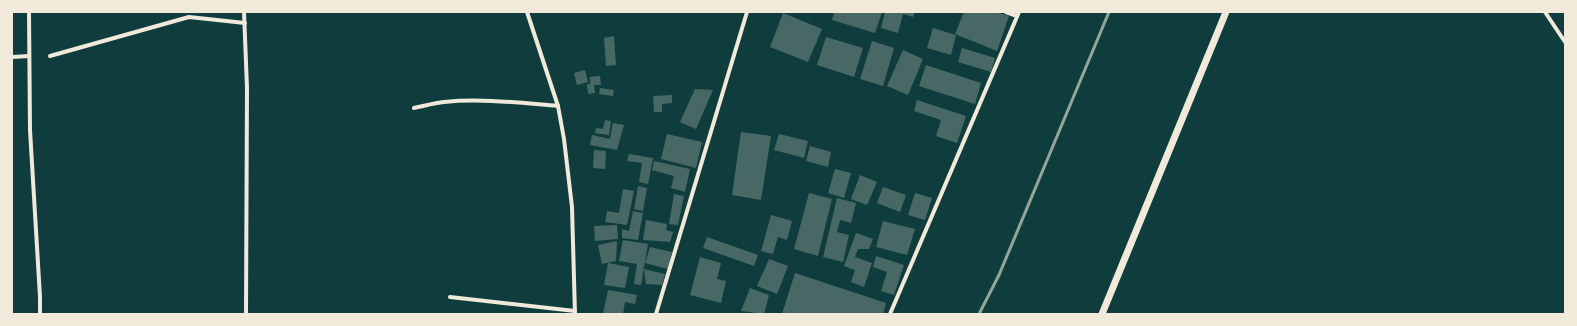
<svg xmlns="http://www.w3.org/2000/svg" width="1577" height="326" font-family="Raleway,sans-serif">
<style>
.building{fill:#486865}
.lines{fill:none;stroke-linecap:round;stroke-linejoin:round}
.minor{stroke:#f1e9da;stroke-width:4}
.tertiary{stroke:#f1e9da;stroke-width:7}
.rail{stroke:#97a49c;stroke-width:3}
</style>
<rect width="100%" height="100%" fill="#0f3d3e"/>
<!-- building -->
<g class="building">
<polygon points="834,12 882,12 875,33 832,20"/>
<polygon points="885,12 915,12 913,17 903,14 898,33 881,28"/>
<polygon points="964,12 996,12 1009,16 997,51 955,34"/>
<polygon points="783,13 822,29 808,62 770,47"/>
<polygon points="933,28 956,35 951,55 927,48"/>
<polygon points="614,36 616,65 606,66 604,38"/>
<polygon points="826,37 863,48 854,77 817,65"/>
<polygon points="872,41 894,48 883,86 860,79"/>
<polygon points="962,48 995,58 991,72 958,62"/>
<polygon points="903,50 923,59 908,95 887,86"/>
<polygon points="926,65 981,83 975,104 919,86"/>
<polygon points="585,70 588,82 577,85 574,73"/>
<polygon points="600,76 601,85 594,85 595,93 588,94 587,84 590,84 590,77"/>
<polygon points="600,88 614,90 613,96 599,94"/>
<polygon points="695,89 713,90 696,129 680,122"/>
<polygon points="672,95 672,103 662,104 662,112 654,112 653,96"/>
<polygon points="917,100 966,116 957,143 936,136 941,120 914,111"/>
<polygon points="605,120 611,121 609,135 595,133 596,128 603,129"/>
<polygon points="613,123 624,125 617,150 590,145 592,135 610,139"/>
<polygon points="741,132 771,136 761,200 732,195"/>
<polygon points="667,134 702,142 696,168 661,159"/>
<polygon points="779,134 808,141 804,158 774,150"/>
<polygon points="810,146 831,152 828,167 806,161"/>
<polygon points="594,150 606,151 605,169 593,168"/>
<polygon points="629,154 653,158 648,184 639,182 642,163 627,161"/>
<polygon points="654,161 690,169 685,192 671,188 674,176 652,170"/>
<polygon points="835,169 851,173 844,198 828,193"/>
<polygon points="860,175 877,182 867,205 851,199"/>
<polygon points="638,186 647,188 643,211 634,209"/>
<polygon points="883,187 906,195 900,212 877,203"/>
<polygon points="623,189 634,191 627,225 605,222 607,211 619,213"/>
<polygon points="809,193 832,199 818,256 794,249"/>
<polygon points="915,193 932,198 925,220 908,215"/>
<polygon points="674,194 684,196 678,225 669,224"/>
<polygon points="837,198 856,203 851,223 840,220 837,232 849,235 843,262 823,257"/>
<polygon points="633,211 643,213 638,240 622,238 622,229 629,231"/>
<polygon points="771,215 792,221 787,240 778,237 773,254 761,251"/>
<polygon points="646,220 667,224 666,230 673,232 670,242 643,240"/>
<polygon points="883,221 915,229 907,255 876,247"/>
<polygon points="617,225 618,239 595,241 594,226"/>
<polygon points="856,233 873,239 869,249 858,249 855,257 872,263 864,287 851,282 855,270 844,266"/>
<polygon points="707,237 758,255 754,266 703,248"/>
<polygon points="623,240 648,244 641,285 634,284 637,264 619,261"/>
<polygon points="617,241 616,261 602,264 598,245"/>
<polygon points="650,247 672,252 668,269 645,263"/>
<polygon points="876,256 904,265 894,295 881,291 887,272 873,267"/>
<polygon points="700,257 721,263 717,279 726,281 721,303 690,295"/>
<polygon points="769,259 788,266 777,294 757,286"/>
<polygon points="608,263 629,267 625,288 604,285"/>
<polygon points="644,269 665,274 662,285 646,284"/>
<polygon points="795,273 886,303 883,314 782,314"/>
<polygon points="750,288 769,295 764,314 741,311"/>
<polygon points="608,290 637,295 635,304 625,302 623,314 603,314"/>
</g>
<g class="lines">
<!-- minor -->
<g class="minor">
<polyline points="29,12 30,130 40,297 40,314"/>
<polyline points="244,12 247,88 246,314"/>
<polyline points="527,12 558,106 564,139 572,207 575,314"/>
<polyline points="1006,12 1017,16"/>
<polyline points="1545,12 1565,42"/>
<polyline points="50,56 189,17 245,23"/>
<polyline points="12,57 29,56"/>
<path d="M414,108C424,106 434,103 444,102C482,98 521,103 558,106"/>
<polyline points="450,297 575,311"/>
<polyline points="656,314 747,12"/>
<polyline points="890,314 1019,12"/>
</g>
<!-- tertiary -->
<polyline class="tertiary" points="1102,314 1226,12"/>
<!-- rail -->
<polyline class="rail" points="979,314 999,275 1109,12"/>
</g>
<!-- border -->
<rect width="1577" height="326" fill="none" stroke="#f1e9da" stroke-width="26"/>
</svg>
